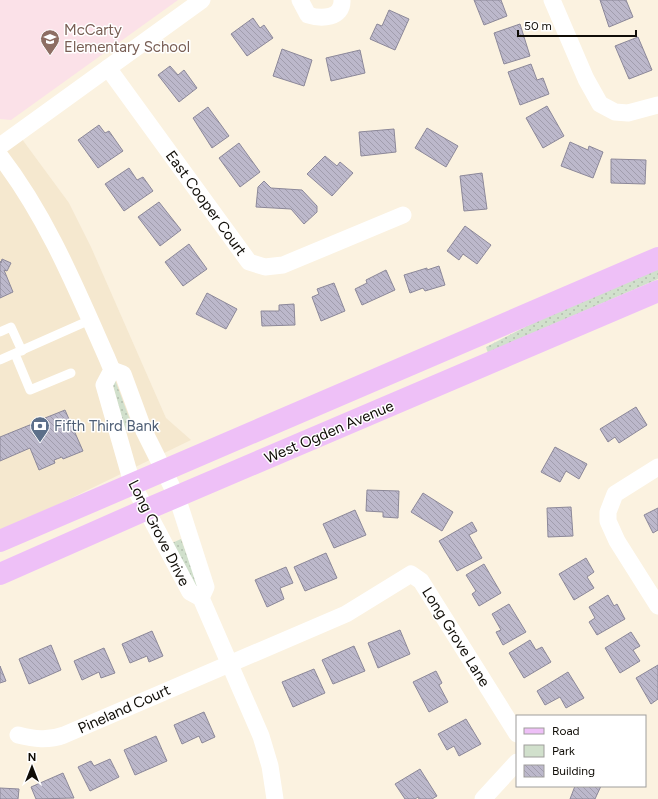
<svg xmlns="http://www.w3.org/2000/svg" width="658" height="799" font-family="Figtree,sans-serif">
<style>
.built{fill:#f5e8cf}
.education{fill:#fbe1e8}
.green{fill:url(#green-dots)}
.building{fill:url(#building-back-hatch);stroke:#8c8899}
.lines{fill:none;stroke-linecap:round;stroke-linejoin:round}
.service{stroke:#fff;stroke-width:9}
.minor{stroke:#fff;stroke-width:17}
.primary{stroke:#eec0f7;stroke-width:22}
.labels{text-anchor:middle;stroke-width:3;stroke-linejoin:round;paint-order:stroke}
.education-label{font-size:15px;fill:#785e54;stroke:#fff;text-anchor:start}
.street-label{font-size:15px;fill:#100d07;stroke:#fff}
.service-label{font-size:15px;fill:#4e5e75;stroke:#fff;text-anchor:start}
</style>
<defs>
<pattern id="green-dots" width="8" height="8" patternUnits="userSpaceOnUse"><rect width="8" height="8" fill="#d1e0cc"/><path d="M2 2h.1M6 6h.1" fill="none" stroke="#b2bfae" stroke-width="1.8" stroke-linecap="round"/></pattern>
<pattern id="building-back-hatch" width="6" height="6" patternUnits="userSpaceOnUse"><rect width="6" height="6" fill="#bcb8cb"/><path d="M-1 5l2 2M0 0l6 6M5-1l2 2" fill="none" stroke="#a19dad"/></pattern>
</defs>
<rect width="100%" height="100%" fill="#fbf2e0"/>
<!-- built -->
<polygon class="built" points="16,131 69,203 91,247 166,418 191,440 24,521 0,531 0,143"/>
<!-- education -->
<polygon class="education" points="0,0 178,0 11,120 0,119"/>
<!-- green -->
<g class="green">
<polygon points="658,269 658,279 488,353 486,347 537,321"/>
<polygon points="115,380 133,428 125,430 112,382"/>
<polygon points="181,539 198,585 197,589 172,543"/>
</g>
<!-- building -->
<g class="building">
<polygon points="474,0 501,0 507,16 484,25"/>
<polygon points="600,0 626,0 633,17 609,27"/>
<polygon points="389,10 409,19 395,50 370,39 377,24 382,26"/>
<polygon points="253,18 260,28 264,25 273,38 247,56 231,34"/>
<polygon points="520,24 530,56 504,64 494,33"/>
<polygon points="638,37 652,70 629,79 615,46"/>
<polygon points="282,49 312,60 304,86 273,76"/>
<polygon points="360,50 365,73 331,81 326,58"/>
<polygon points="531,64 537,80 543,78 549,94 520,105 508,72"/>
<polygon points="170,66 178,75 184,70 197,88 179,102 158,75"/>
<polygon points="547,106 564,136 543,148 526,118"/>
<polygon points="208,107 229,136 212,148 193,118"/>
<polygon points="99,125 105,133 109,131 123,151 98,168 78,140"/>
<polygon points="427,128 458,146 446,167 415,148"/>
<polygon points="394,129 396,152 361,156 359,132"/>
<polygon points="570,142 588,150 589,146 603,152 593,178 561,166"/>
<polygon points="239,143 260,172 240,187 219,158"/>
<polygon points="325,156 337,166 340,162 353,173 332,196 307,174"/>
<polygon points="611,159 646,160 645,184 611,183"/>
<polygon points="129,168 137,180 143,177 153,191 124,211 105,184"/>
<polygon points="482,173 487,209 464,211 460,176"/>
<polygon points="264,181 271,188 302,190 317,206 317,212 304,224 291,209 256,207 258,187"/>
<polygon points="159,202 181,230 160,246 138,217"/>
<polygon points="465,226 491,245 477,264 463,254 459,260 447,251"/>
<polygon points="189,244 207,269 183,286 165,262"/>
<polygon points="2,259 11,263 7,271 4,270 13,292 0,298 0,261 1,263"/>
<polygon points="439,266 445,285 425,291 423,288 410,293 404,275 427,268 427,270"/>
<polygon points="386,270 395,290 362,305 355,289 367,283 366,280"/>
<polygon points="334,283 345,311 321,321 312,297 319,294 317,289"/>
<polygon points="207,293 237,309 226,329 196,314"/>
<polygon points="294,304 295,325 262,326 261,311 279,311 279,305"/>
<polygon points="636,407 647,425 619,443 615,437 608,442 600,429"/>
<polygon points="65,410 83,451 63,459 62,457 54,460 55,463 39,470 30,448 0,461 0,437 37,422 38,425 46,421 45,418"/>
<polygon points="555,447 587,464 579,479 566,471 560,482 541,472"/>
<polygon points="367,490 399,491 398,518 383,517 383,512 366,511"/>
<polygon points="423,493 453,512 442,531 411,512"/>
<polygon points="571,507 573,536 548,537 547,508"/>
<polygon points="658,508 658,530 653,533 644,515"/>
<polygon points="355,510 366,535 334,548 323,524"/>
<polygon points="472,522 477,531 469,535 482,558 457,571 439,541"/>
<polygon points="326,553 337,578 305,591 294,567"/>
<polygon points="586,558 594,572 587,577 594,588 574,600 559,574"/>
<polygon points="484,564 501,593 479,606 472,594 476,591 466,575"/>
<polygon points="286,567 293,583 280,588 284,599 267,607 255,580"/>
<polygon points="608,595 614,606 617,604 625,619 597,635 589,622 595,618 589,607"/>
<polygon points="509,604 526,632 503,645 496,632 501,630 492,614"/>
<polygon points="400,630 410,654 378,668 368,643"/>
<polygon points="152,631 163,656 149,662 147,656 130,663 122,644"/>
<polygon points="631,632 640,646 633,650 640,661 620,673 605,648"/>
<polygon points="530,640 536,650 542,647 551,662 524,678 509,653"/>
<polygon points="51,645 61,670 29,684 19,659"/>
<polygon points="354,646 365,671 333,684 322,660"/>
<polygon points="104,648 115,673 101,678 99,672 82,680 74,661"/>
<polygon points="658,665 658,699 651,704 636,678"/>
<polygon points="0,666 6,681 0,683"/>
<polygon points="314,669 325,693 293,707 282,682"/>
<polygon points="436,671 442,683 439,685 448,702 429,712 413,682"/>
<polygon points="568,672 584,698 566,708 560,697 545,705 537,691"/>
<polygon points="204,712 215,737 202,743 199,736 182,744 174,725"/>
<polygon points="466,719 481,744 459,756 454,746 447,750 438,734"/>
<polygon points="156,736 167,761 135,775 124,750"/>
<polygon points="110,759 119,777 90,791 78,767 91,761 94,766"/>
<polygon points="420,769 437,796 432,799 419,799 418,797 415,799 405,799 395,784"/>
<polygon points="63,773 74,798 36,799 31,787"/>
<polygon points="575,786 601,786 595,799 570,799"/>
<polygon points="0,788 19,789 18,799 0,799"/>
</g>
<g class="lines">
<!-- service -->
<g class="service">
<polyline points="0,332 11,327 22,351"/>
<polyline points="15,354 30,390 71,373"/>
<polyline points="0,360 90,320"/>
</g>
<!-- minor -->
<g class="minor">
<path d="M300,0L308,15C321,19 343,19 342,0"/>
<polyline points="552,0 586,79 600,104 615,112 628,113 658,105"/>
<polyline points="108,68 249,262 265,267 283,265 403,215"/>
<polyline points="0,146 202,0"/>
<path d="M0,156C47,217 76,288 107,358L112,370L104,385L132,483L190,592L201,598L261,736L270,766L275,799"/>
<polyline points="112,370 123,374 144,431 177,497 206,587 201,598"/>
<polyline points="658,467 615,494 608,512 608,521 617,541 658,606"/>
<path d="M18,735C34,739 48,741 64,735L346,614L411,574L421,581L517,734"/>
<polyline points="483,799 517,762"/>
</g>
<!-- primary -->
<g class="primary">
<polyline points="0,541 658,258"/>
<polyline points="0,574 145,510 658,291"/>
</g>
</g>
<!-- icons -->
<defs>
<g id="school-pin" transform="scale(1)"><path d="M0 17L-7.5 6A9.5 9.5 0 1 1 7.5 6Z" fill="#8d6e63" stroke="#fff"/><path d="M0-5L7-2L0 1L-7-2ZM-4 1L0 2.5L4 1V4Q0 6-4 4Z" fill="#fff"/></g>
<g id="bank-pin" transform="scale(1)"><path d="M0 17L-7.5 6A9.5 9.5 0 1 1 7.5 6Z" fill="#5c6f8a" stroke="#fff"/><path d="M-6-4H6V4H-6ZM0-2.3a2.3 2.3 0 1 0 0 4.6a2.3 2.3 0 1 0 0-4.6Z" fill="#fff"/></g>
</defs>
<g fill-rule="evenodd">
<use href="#school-pin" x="50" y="39"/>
<use href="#bank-pin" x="40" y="426"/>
</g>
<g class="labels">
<!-- education labels -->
<g class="education-label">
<text x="64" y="35">McCarty<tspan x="64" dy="17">Elementary School</tspan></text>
</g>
<!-- street labels -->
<g class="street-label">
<text transform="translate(206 203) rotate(54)" y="5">East Cooper Court</text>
<text transform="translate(329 432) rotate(-23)" y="5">West Ogden Avenue</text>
<text transform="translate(159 533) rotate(63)" y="5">Long Grove Drive</text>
<text transform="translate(456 637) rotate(58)" y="5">Long Grove Lane</text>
<text transform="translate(124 709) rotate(-24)" y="5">Pineland Court</text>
</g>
<!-- service labels -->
<g class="service-label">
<text x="54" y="431">Fifth Third Bank</text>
</g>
</g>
<!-- legend -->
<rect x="516" y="715" width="130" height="72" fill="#ffffff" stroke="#9f9e9c"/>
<rect x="524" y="728" width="20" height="6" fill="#eec0f7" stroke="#9f9e9c"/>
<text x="552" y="735" font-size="12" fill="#100d07">Road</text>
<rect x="524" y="745" width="20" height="12" fill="#d1e0cc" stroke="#9f9e9c"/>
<text x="552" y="755" font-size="12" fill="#100d07">Park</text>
<rect x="524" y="765" width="20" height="12" fill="url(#building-back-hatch)" stroke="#9f9e9c"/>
<text x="552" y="775" font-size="12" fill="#100d07">Building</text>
<!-- north arrow -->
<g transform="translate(32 767)" stroke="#ffffff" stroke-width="3" paint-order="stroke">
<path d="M0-3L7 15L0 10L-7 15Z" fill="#100d07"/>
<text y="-6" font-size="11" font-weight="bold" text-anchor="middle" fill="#100d07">N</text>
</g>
<!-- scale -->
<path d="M518 30v6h118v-6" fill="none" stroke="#100d07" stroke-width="2"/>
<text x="524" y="30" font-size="12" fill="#100d07" stroke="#ffffff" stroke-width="3" paint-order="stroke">50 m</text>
</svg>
